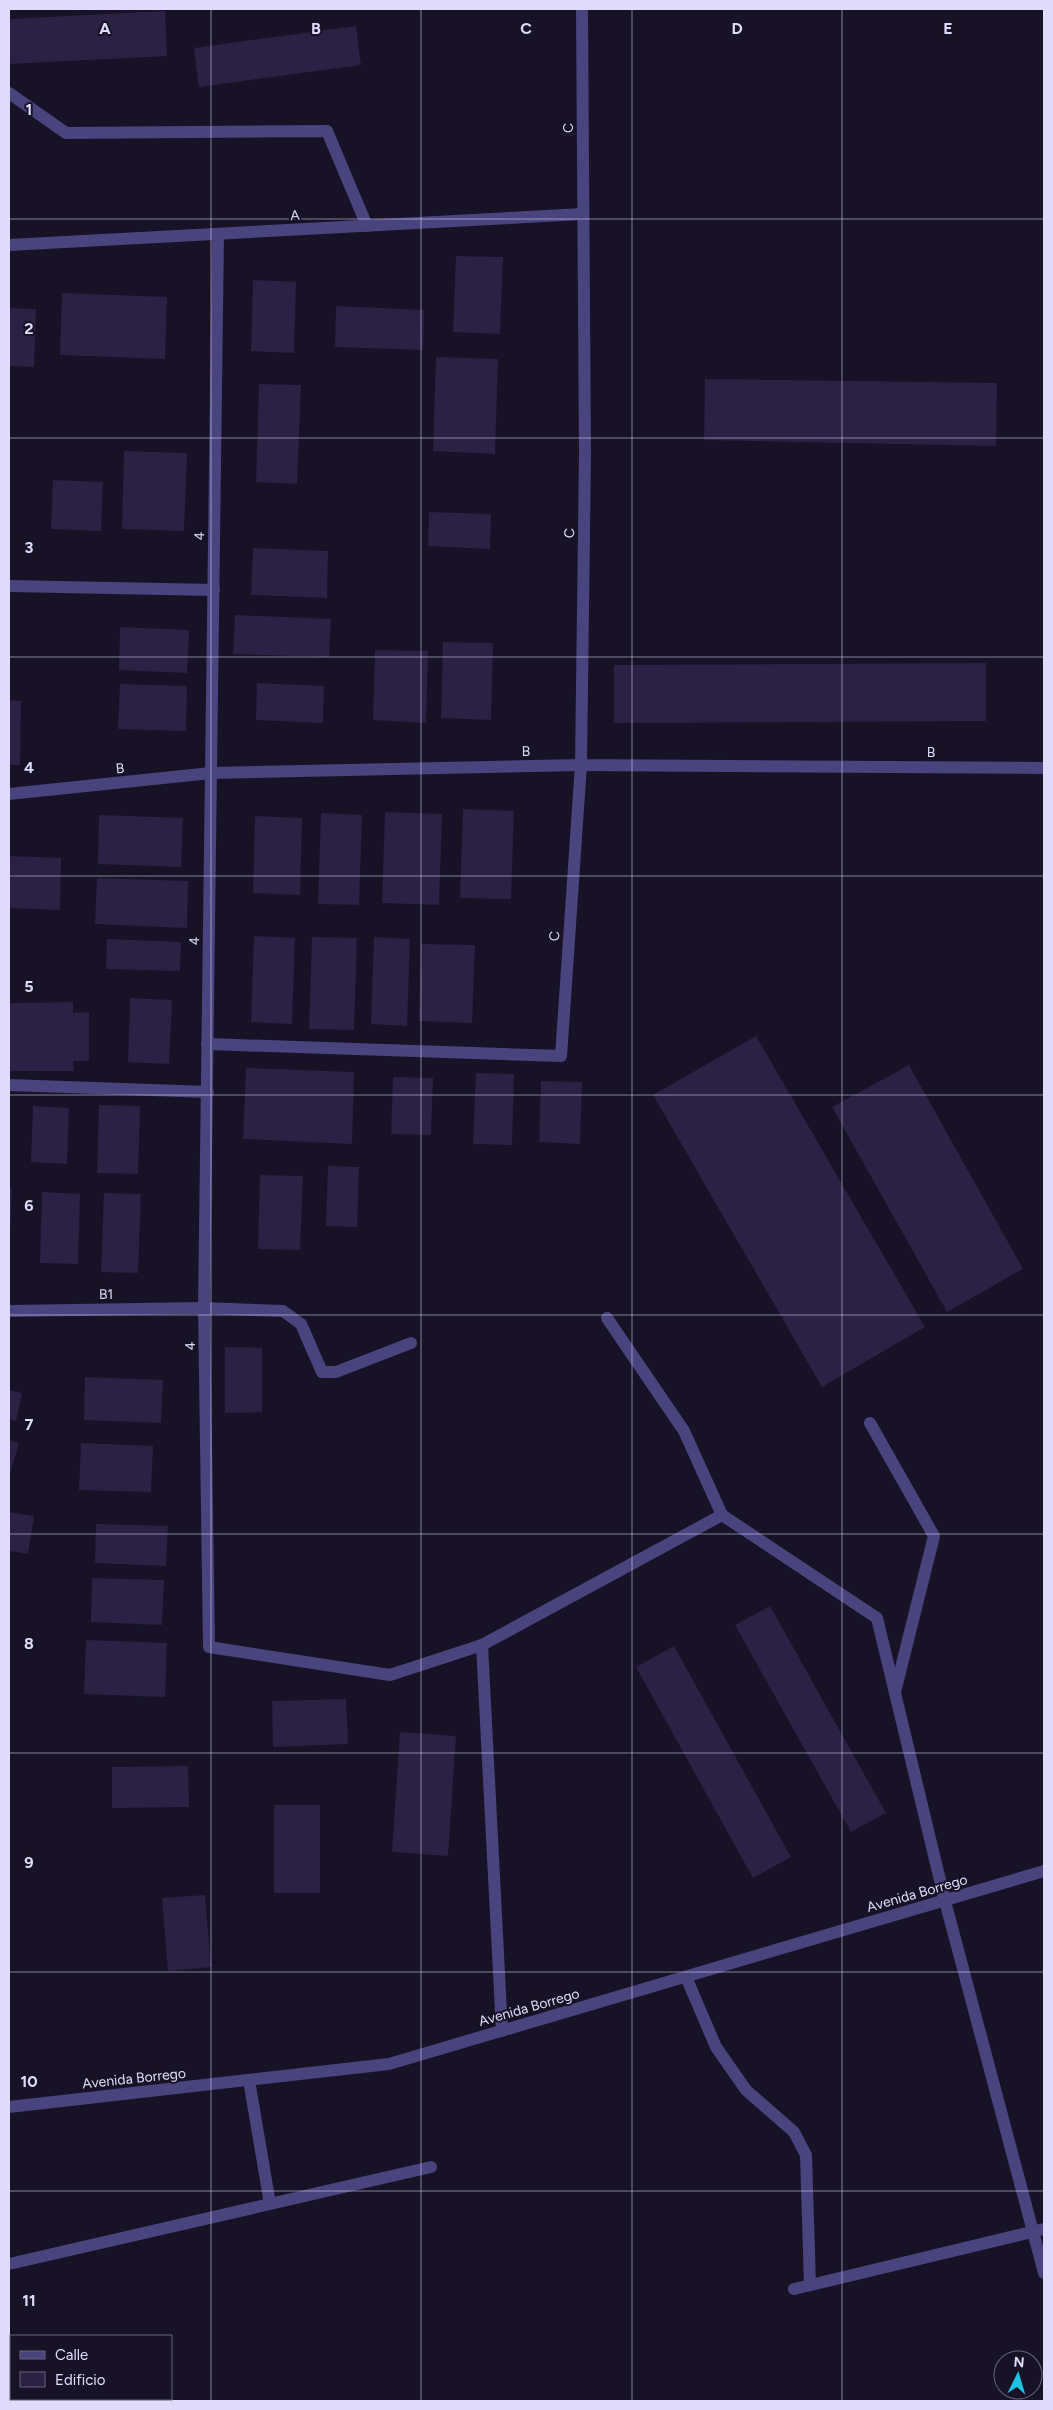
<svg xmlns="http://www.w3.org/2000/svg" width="1053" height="2410" font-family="Figtree,sans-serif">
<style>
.building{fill:#2a2144}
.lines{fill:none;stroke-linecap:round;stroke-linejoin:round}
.service{stroke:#49437e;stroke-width:12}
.minor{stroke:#49437e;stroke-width:12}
.tertiary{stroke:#49437e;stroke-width:12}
.grid{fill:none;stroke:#e0dbfa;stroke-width:1;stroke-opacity:0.55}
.labels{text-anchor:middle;stroke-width:4;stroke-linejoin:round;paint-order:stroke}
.street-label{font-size:14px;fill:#e0dbfa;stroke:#171225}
.grid-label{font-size:16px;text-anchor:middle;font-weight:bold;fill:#e0dbfa;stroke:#171225;stroke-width:4;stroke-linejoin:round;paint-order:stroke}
</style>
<rect width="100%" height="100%" fill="#171225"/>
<!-- building -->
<g class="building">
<polygon points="165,11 167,56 9,64 9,19"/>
<polygon points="356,26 361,65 199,87 194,48"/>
<polygon points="456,256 503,257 500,334 453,332"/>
<polygon points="253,280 296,282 294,353 251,351"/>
<polygon points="62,293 167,297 165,359 60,355"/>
<polygon points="336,306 424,310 423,350 335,347"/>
<polygon points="9,308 36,309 34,367 9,366"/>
<polygon points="436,357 498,359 495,454 433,451"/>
<polygon points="705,379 997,383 996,446 704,440"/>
<polygon points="259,384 301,385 297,484 256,482"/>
<polygon points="124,451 187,453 184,531 122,529"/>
<polygon points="53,480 103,482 101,531 51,529"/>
<polygon points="429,512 491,514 490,549 428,546"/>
<polygon points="253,548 328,551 327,598 251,595"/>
<polygon points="235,615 331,619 329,657 233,654"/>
<polygon points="120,627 189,630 187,673 119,670"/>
<polygon points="443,642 493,643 491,720 441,718"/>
<polygon points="375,650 428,651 426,723 373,720"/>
<polygon points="986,663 986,721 614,723 614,665"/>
<polygon points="257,683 324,686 323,723 256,720"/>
<polygon points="120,684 187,686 186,731 118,729"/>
<polygon points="9,700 21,701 20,765 9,765"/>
<polygon points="463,809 514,811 511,899 460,898"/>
<polygon points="385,812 442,814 439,905 382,903"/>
<polygon points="321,813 362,815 359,905 318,904"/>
<polygon points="99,815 183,818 181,867 98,864"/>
<polygon points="255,816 302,818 300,895 253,893"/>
<polygon points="9,856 61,858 60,910 9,908"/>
<polygon points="97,878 188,881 187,928 95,924"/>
<polygon points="254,936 295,938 292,1024 251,1022"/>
<polygon points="312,937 357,938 354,1030 309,1029"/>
<polygon points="374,937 410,939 407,1026 371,1024"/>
<polygon points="107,939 181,942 180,971 106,969"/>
<polygon points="421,944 475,945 472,1023 419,1021"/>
<polygon points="130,998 172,1000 169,1064 128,1062"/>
<polygon points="73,1002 73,1013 89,1012 89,1061 73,1061 74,1071 9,1071 9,1003"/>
<polygon points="756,1036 925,1327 822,1387 653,1095"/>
<polygon points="909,1065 1023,1269 947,1312 832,1107"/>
<polygon points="246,1068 354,1072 352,1144 243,1139"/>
<polygon points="476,1073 514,1074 512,1145 473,1144"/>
<polygon points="393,1077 433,1078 431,1135 391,1134"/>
<polygon points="541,1081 582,1082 580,1144 539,1142"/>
<polygon points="99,1105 140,1106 138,1174 97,1173"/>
<polygon points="33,1106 69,1108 67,1164 31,1162"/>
<polygon points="328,1166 359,1167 357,1227 326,1226"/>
<polygon points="260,1175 303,1176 300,1250 258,1249"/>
<polygon points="9,1188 12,1188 10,1237 9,1237"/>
<polygon points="42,1192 80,1194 78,1264 40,1263"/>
<polygon points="104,1193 141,1194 138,1273 101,1272"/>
<polygon points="225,1347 262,1348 262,1412 225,1413"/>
<polygon points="85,1377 163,1380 161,1423 84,1420"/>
<polygon points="9,1390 22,1393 16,1421 9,1419"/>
<polygon points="9,1440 19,1443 9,1477"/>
<polygon points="81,1443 153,1446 151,1492 79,1490"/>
<polygon points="9,1512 34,1516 28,1554 9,1551"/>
<polygon points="96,1524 168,1526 166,1566 95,1563"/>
<polygon points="92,1578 164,1580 162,1625 91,1622"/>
<polygon points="770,1606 886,1813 851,1832 735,1625"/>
<polygon points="86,1640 167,1643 165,1697 84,1694"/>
<polygon points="674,1646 791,1857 753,1878 636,1667"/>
<polygon points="346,1699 348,1744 273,1747 272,1701"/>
<polygon points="400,1732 456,1736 448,1856 392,1852"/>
<polygon points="188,1766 189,1807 112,1808 112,1767"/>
<rect x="274" y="1805" width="46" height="88"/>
<polygon points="205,1895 211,1967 168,1971 162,1898"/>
</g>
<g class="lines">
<!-- service -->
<g class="service">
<polyline points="9,1085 208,1092"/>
<polyline points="204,1308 283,1311 301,1324 322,1372 336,1372 411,1343"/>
<polyline points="607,1318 684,1431 722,1515"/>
<polyline points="870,1423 934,1536 895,1692"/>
<polyline points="686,1977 716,2047 746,2090 794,2132 806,2155 810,2285"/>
<polyline points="249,2080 270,2204"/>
<polyline points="9,2264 431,2167"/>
</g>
<!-- minor -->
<g class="minor">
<polyline points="9,93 66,133 327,131 367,226"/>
<polyline points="218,235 204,1308 209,1647 390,1675 482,1645"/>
<polyline points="9,245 583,214"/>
<polyline points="9,586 214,590"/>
<polyline points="9,794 211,773 581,765 561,1056 207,1044"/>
<polyline points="9,1311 204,1308"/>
<polyline points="502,2031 482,1645 722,1515 877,1618 945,1901 1044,2273"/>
<polyline points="794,2289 1044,2229"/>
</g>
<!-- tertiary -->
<g class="tertiary">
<polyline points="582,9 585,454 581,765 1044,768"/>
<polyline points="9,2107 389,2064 1044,1871"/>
</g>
</g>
<!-- grid -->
<path class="grid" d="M211,9V2401M421,9V2401M632,9V2401M842,9V2401M9,219H1044M9,438H1044M9,657H1044M9,876H1044M9,1095H1044M9,1315H1044M9,1534H1044M9,1753H1044M9,1972H1044M9,2191H1044"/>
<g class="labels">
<!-- street labels -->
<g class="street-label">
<text transform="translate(568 128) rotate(-90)" y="5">C</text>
<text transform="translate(295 215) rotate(-3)" y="5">A</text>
<text transform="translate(569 533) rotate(-89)" y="5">C</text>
<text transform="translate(199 536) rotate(-89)" y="5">4</text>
<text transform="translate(526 751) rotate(-1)" y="5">B</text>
<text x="931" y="757">B</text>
<text transform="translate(120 768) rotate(-6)" y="5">B</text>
<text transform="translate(554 936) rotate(-86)" y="5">C</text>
<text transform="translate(194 941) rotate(-89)" y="5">4</text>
<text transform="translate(106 1294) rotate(-1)" y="5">B1</text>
<text transform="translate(190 1346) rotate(-91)" y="5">4</text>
<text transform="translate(917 1893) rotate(-16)" y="5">Avenida Borrego</text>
<text transform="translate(529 2007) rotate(-16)" y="5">Avenida Borrego</text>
<text transform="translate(134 2078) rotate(-6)" y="5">Avenida Borrego</text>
</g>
</g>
<g class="grid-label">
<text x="105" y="34">A</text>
<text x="316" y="34">B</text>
<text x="526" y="34">C</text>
<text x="737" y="34">D</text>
<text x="948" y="34">E</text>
<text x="29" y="115">1</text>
<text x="29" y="334">2</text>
<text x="29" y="553">3</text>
<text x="29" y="773">4</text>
<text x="29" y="992">5</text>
<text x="29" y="1211">6</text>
<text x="29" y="1430">7</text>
<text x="29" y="1649">8</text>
<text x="29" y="1868">9</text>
<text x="29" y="2087">10</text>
<text x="29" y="2306">11</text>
</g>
<!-- border -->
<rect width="1053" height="2410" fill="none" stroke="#e0dbfa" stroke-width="20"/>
<!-- legend -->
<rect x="10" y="2335" width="162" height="65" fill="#171225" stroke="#67627a"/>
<rect x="20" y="2351" width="25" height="8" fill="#49437e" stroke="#67627a"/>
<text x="55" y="2360" font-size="15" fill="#e0dbfa">Calle</text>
<rect x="20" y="2372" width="25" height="15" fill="#2a2144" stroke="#67627a"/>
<text x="55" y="2385" font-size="15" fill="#e0dbfa">Edificio</text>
<!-- north arrow -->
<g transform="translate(1018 2375) rotate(5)"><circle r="24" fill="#171225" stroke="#67627a"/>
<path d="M0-4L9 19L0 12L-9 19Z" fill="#1ec3e3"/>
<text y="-8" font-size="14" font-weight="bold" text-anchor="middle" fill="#e0dbfa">N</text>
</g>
</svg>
